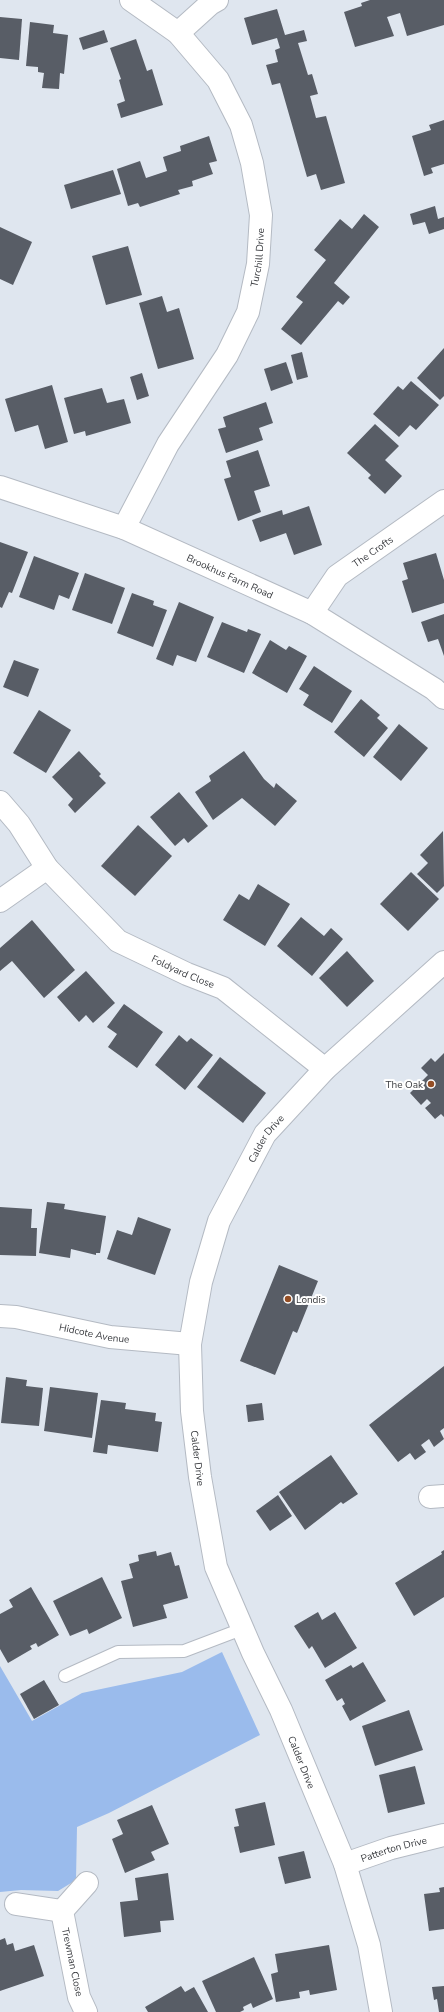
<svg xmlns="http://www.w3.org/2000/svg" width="444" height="2012" font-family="'Nunito Sans',sans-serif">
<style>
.green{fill:#9abbec}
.building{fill:#585d66}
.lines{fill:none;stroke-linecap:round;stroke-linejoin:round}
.service-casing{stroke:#b4bac3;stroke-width:14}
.minor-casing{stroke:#b4bac3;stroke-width:24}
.service{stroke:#fff;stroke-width:12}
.minor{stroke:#fff;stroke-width:22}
.poi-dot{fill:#944e25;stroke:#fff;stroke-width:1.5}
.labels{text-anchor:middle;stroke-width:4;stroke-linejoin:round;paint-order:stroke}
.street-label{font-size:10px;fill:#3a3c40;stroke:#fff}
.poi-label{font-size:10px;fill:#3a3c40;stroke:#fff;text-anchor:end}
</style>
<rect width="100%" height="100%" fill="#dfe6ef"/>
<!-- green -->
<polygon class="green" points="222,1652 260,1735 109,1813 77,1827 76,1880 58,1891 21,1890 0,1892 0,1666 32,1721 82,1693 182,1672"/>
<!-- building -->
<g class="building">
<polygon points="370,0 444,0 444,25 407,36 400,13 387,17 394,36 355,47 344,12 362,6 361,3"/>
<polygon points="277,9 285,35 304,30 307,41 298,43 308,75 312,74 318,94 310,96 316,118 326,116 345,183 321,190 316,174 307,177 280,83 272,85 266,65 278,62 275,50 280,48 277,38 252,45 244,18"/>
<polygon points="0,17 22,19 19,60 0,58"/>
<polygon points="30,22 54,25 53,33 68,35 64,74 60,73 59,89 42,88 44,73 38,72 38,67 26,66"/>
<polygon points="104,30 108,42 83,50 79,38"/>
<polygon points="136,39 147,71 152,69 163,105 121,118 117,104 125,101 119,80 121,79 110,48"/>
<polygon points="444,120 444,164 431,168 433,173 424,176 412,136 431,130 429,125"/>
<polygon points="209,136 217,161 209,163 213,174 192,181 193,186 178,190 180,194 140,207 138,203 128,206 117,169 140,161 146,178 167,171 163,157 181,151 180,146"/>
<polygon points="113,170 121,194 71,209 64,185"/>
<polygon points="435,206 438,219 444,217 444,229 429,234 425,222 413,225 410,214"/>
<polygon points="364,214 379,227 334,283 350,297 343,305 338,301 301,345 281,329 303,302 296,297 326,260 314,250 340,219 352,229"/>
<polygon points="0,227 32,242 13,285 0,279"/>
<polygon points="128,246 142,295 106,305 92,256"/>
<polygon points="162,296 167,312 179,308 194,359 158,369 139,303"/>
<polygon points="444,348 444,396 440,400 417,378"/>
<polygon points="302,352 308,377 297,380 291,355"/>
<polygon points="286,362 293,383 271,391 264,369"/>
<polygon points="142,373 149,396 137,400 130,377"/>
<polygon points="411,381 439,405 416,430 410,425 399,437 373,414 398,386 403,390"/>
<polygon points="52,385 68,442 45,449 38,425 15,432 5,399"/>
<polygon points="102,388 107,403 124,399 131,423 86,436 85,431 74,434 64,398"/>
<polygon points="266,402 273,423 259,428 263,440 226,453 218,429 226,427 223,417"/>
<polygon points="375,424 399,446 385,460 402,476 385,494 368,478 371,475 347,453"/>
<polygon points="258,450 270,486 254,491 261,512 238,521 224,479 231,477 226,461"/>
<polygon points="309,506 322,545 294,555 286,533 260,542 252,520 282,510 283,515"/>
<polygon points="0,542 28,552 12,593 9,592 2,608 0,607"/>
<polygon points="436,553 444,580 444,603 412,613 402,581 408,579 403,563"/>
<polygon points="34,556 79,573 69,599 59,595 54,610 19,597"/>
<polygon points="85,573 125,588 112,624 72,610"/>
<polygon points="132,593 154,601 153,605 167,610 153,647 117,633"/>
<polygon points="179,602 214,617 196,662 177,655 173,666 156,659"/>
<polygon points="444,614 444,656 438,639 428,642 421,622"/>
<polygon points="222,622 247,632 248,629 261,634 244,673 207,657"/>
<polygon points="270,640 286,650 289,646 307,656 287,693 252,673"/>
<polygon points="14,660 39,669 28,697 3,687"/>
<polygon points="314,666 352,691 332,723 303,705 309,695 299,689"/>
<polygon points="361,699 380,715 377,718 388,728 364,757 334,732"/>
<polygon points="39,710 71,730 46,773 13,753"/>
<polygon points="399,724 428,748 401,781 373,757"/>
<polygon points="79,751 101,774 99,776 106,783 75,813 68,805 73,799 52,777"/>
<polygon points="244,751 264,779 274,788 276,783 297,801 275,826 242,798 213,820 195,792 211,781 209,776"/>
<polygon points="179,792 208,826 188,843 184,838 175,846 150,817"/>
<polygon points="138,825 172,856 135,896 101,866"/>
<polygon points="443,831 444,886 437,893 417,874 428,863 420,855"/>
<polygon points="411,872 439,899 408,931 380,904"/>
<polygon points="258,884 290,904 265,946 223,920 239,894 249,900"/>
<polygon points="301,917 324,936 331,928 343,939 312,976 277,946"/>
<polygon points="32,920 75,970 44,998 12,961 0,971 0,948"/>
<polygon points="347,951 374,981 347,1007 319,978"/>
<polygon points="86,971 115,1003 93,1023 86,1015 79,1022 57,997"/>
<polygon points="124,1004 163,1032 137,1068 108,1047 117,1034 107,1027"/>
<polygon points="179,1035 187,1042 191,1038 213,1055 185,1090 155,1065"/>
<polygon points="444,1053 444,1117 441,1114 435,1119 425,1108 431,1103 427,1099 421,1105 410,1093 428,1075 421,1068 431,1058 435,1062"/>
<polygon points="220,1057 266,1093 243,1123 197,1087"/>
<polygon points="47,1202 65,1204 64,1209 106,1216 100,1253 96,1253 96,1255 71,1249 70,1258 39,1253"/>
<polygon points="0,1207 32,1209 31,1228 37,1228 36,1256 0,1255"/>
<polygon points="138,1217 171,1229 155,1275 107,1259 117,1230 132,1235"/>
<polygon points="279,1265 318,1281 297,1333 293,1331 275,1375 240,1361"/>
<polygon points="444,1366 444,1428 440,1431 444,1439 434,1447 429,1439 421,1445 426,1452 415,1460 410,1453 398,1462 369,1425"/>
<polygon points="6,1377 27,1380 26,1386 43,1388 39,1426 1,1423"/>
<polygon points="50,1387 98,1393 92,1438 44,1431"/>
<polygon points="101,1400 126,1403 125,1409 156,1413 155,1421 162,1422 158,1452 108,1445 107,1454 93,1452"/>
<polygon points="262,1403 264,1420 248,1422 246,1405"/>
<polygon points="331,1455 358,1494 343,1504 341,1502 305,1530 279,1492"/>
<polygon points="278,1495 292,1516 270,1531 256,1511"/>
<polygon points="444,1550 444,1597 414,1616 395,1583 442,1554 441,1552"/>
<polygon points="156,1551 157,1556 171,1552 175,1566 179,1565 188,1598 163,1605 167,1618 133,1627 121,1581 133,1578 129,1564 139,1561 138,1555"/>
<polygon points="102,1577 122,1618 89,1634 87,1629 70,1636 53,1601"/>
<polygon points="31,1587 59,1635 38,1647 36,1643 30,1646 32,1649 8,1663 0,1649 0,1614 13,1607 9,1600"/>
<polygon points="318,1612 322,1620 335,1612 357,1648 325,1668 312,1646 309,1649 294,1626"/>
<polygon points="363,1662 386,1701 350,1721 342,1706 345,1704 342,1698 337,1701 325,1680 351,1665 353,1668"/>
<polygon points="44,1680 59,1705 34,1719 20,1694"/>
<polygon points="409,1710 423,1750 375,1766 362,1726"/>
<polygon points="415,1766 425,1804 388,1813 379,1775"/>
<polygon points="265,1802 275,1845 240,1853 234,1827 239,1826 235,1809"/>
<polygon points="152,1805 169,1844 151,1852 155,1860 125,1873 112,1839 123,1834 117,1820"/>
<polygon points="304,1851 311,1878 285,1884 278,1857"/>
<polygon points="168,1873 174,1920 160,1921 161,1932 124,1937 120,1902 138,1900 135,1878"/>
<polygon points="444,1887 444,1929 429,1931 424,1894 440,1892 439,1888"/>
<polygon points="5,1938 7,1945 13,1943 15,1951 34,1945 44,1976 0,1991 0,1940"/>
<polygon points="329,1945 337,1990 310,1995 309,1990 299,1992 300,1998 276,2002 271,1974 278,1972 275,1954"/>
<polygon points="254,1957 273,1999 253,2008 251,2003 243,2007 244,2010 240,2012 216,2012 202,1981"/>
<polygon points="181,1986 185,1992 194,1987 208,2012 148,2012 145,2007"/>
<polygon points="444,1986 444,2012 439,2012 437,1999 434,2000 432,1987"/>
</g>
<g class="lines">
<!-- service casing -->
<g class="service-casing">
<polyline id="service" points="65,1676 118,1652 184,1651 242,1629"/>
</g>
<!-- minor casing -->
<g class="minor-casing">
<g id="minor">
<polyline points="178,33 210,4 217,0"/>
<path id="s1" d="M0,487L124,528L312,613L434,689L444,698"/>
<path id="s2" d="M124,528L168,444L227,355L248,312L258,264L261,215L252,163L241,125L218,80L178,33L131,0"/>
<path id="s3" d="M312,613L337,576L444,501"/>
<path id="s4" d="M0,802L19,824L47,868L118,941L187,974L223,988L325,1069"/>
<polyline points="0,901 47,868"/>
<path id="s5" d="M0,1316L16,1317L110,1337L190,1344"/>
<polyline points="430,1497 444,1496"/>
<path id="s6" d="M345,1864L391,1848L444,1835"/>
<polyline points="16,1904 62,1911"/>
<polyline points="86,2012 79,1997 62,1911 87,1883"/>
<path id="s7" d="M381,2012L369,1945L345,1864L281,1710L253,1653L216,1567L200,1477L192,1411L190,1344L201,1282L219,1221L265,1134L325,1069L444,962"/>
</g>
</g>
<!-- service -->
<use href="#service" class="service"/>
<!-- minor -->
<use href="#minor" class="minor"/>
</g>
<!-- markers -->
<g class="poi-dot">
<circle cx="431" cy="1084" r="4"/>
<circle cx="288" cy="1299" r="4"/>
</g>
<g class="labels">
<!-- street labels -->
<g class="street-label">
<text dy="4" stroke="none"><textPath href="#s2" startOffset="305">Turchill Drive</textPath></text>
<text dy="4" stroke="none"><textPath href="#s3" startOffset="88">The Crofts</textPath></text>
<text dy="4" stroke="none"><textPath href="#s1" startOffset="247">Brookhus Farm Road</textPath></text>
<text dy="4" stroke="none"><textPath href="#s4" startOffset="255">Foldyard Close</textPath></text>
<text dy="4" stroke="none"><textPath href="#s7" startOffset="923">Calder Drive</textPath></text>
<text dy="4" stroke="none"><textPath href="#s5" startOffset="96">Hidcote Avenue</textPath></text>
<text transform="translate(198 1458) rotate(83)" y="4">Calder Drive</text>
<text transform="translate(302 1762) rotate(68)" y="4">Calder Drive</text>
<text dy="4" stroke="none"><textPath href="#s6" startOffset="51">Patterton Drive</textPath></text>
<text transform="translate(73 1962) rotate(78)" y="4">Trewman Close</text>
</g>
<!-- poi labels -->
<g class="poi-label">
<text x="423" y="1088">The Oak</text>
<text x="296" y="1303" text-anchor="start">Londis</text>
</g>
</g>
</svg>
